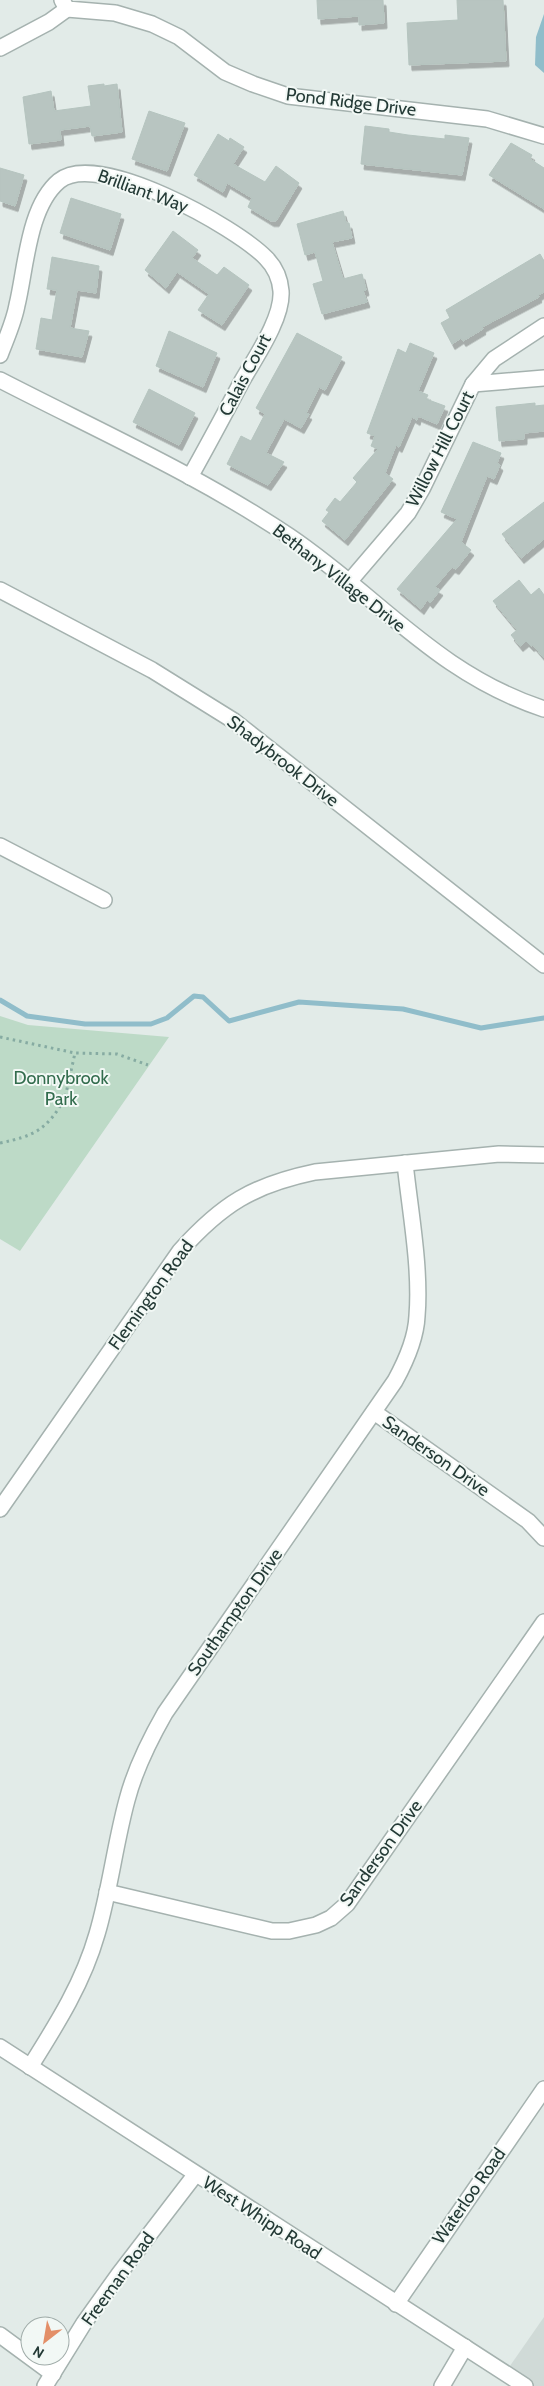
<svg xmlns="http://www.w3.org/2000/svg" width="544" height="2386" font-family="Cabin,sans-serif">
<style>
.built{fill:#d0dad7}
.green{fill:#bddac7}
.water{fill:#90bdca}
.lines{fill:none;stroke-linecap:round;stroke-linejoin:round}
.stream{stroke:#90bdca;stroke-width:5}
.building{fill:#b8c5c1;stroke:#b5c4bf;filter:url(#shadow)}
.minor-casing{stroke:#a5b2af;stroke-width:18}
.tertiary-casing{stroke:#a5b2af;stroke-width:18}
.path{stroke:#86aba2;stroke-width:3;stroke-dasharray:2.5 4;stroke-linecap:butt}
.minor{stroke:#fff;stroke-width:15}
.tertiary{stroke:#fff;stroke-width:15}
.labels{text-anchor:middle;stroke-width:4;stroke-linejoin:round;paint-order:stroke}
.street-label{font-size:18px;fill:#243a36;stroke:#f2f8f5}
.park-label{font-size:18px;fill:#326c4d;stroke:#f2f8f5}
</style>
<defs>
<filter id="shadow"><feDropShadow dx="3" dy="5.5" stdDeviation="0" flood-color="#0004"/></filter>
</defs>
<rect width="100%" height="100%" fill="#e2ebe8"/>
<!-- built -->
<polygon class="built" points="544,2317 544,2386 525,2386 505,2373"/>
<!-- green -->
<polygon class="green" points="0,1016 28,1025 169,1037 20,1251 0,1239"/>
<!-- water -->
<polygon class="water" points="544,14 544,73 535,65 536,37"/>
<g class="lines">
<!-- stream -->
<polyline class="stream" points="0,1000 27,1016 85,1024 151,1024 167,1018 194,996 203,997 229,1021 299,1002 403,1009 481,1028 544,1018"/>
</g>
<!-- building -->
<g class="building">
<polygon points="317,0 383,0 384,23 359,25 359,16 318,19"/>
<polygon points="457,0 503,0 506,61 409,65 407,23 458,20"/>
<polygon points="104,84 104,86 117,84 122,132 92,136 90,126 60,130 61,140 29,144 23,97 51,91 54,111 91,106 88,86"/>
<polygon points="149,111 185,123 167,171 132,159"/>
<polygon points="365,126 389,129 389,132 408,135 445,139 445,135 469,138 462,175 361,164"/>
<polygon points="218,134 229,141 230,138 244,147 233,164 265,182 276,166 299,183 276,221 271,221 248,207 252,198 227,183 223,192 194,175"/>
<polygon points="511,143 532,155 530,159 544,168 544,209 489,175"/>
<polygon points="0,168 24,175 15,206 0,201"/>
<polygon points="71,198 121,214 110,250 60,233"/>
<polygon points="343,211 346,223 349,223 352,238 332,242 343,279 362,274 366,290 363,291 367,302 322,314 313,284 323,281 315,252 305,255 297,224"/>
<polygon points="173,231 198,250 192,258 217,275 224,267 249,285 222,325 198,310 209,294 177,272 166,288 145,270"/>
<polygon points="540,254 544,261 544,292 538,295 539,297 482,327 483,329 463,341 461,338 452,344 441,323 450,318 446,310"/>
<polygon points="52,257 99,266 96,293 77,290 70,328 89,331 82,357 36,349 41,318 52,320 57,290 47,289"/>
<polygon points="169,331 217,353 203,387 156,366"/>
<polygon points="297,333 342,357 325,390 319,387 306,413 309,414 301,428 284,419 266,453 284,462 268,485 227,464 241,436 251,441 265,414 256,408"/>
<polygon points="410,343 434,353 418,391 428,395 426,399 445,406 437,424 418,416 417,420 412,417 399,447 396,445 385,473 393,479 345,540 322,521 329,512 326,510 335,498 340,502 357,482 353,478 378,449 371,446 375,436 367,433 398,349 406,353"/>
<polygon points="149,389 195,413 179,445 133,422"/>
<polygon points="535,403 535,406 544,405 544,431 524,433 524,439 499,441 496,407"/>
<polygon points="473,442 501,453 497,463 500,465 494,479 487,476 461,542 471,550 456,569 452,567 435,587 440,590 430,603 427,600 421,609 397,589 457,519 441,512"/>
<polygon points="544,502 544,539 521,558 502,534"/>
<polygon points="519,580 531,595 539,588 544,595 544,658 533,645 531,646 526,641 520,646 511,635 517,630 493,601"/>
</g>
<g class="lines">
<!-- minor casing -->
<g class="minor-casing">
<g id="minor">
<polyline points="62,0 67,9 115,13 152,24 179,37 225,72 253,84 288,96 487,119 544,136"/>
<polyline points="0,48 49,22 67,9"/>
<polyline points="544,326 494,359 473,384 544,378"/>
<path d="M0,355C6,339 14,322 17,305C26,268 28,207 59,181C97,149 236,227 266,258C275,267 280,279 281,291C283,318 255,358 242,381C225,413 208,445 190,477"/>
<path d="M0,380C97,430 198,475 289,536C378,596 437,674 544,709"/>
<polyline points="349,582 408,513 422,489 473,384"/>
<polyline points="0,590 152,670 234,721 544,965"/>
<polyline points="0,846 104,900"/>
<polyline points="374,1412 528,1521 544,1538"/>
<path d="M0,1509L180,1251C222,1204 253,1185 315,1172L499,1154L544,1155"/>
<polyline points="107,1892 272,1931 289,1931 316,1925 331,1918 347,1904 544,1622"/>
<path d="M30,2067C57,2024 83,1983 97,1934C110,1890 115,1844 127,1800C135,1769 149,1741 165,1713L395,1381C406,1361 416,1339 417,1316C421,1268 410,1211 405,1163"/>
<polyline points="396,2304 544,2089"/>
<polyline points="0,2335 53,2374"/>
<polyline points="45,2386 84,2323 119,2274 195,2175"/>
<polyline points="442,2386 465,2347"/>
</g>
</g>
<!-- tertiary casing -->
<g class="tertiary-casing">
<polyline id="tertiary" points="0,2047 525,2386"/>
</g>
<!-- path -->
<g class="path">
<polyline points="0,1037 75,1053"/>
<path d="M0,1143C34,1136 47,1130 65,1098L75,1053L117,1054L148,1065"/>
</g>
<!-- minor -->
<use href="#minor" class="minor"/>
<!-- tertiary -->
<use href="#tertiary" class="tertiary"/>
</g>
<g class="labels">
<!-- street labels -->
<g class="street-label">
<text transform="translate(351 102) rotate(7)" y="6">Pond Ridge Drive</text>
<text transform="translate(143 191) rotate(20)" y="6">Brilliant Way</text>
<text transform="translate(245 375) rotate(-62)" y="6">Calais Court</text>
<text transform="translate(440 449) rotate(-63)" y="6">Willow Hill Court</text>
<text transform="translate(339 578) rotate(38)" y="6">Bethany Village Drive</text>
<text transform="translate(283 761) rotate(38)" y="6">Shadybrook Drive</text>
<text transform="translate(151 1295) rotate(-54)" y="6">Flemington Road</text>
<text transform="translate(436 1456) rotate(35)" y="6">Sanderson Drive</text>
<text transform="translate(235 1612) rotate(-55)" y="6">Southampton Drive</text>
<text transform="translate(381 1853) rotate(-54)" y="6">Sanderson Drive</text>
<text transform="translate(469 2196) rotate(-55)" y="6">Waterloo Road</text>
<text transform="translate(262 2218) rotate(33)" y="6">West Whipp Road</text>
<text transform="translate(118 2279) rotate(-54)" y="6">Freeman Road</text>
</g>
<!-- park labels -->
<g class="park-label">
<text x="61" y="1084">Donnybrook<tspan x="61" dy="21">Park</tspan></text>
</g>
</g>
<!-- north arrow -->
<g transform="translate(45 2341) rotate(211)"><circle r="24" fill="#f2f8f5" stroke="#a0aca9"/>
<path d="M0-4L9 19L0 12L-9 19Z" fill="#e38f68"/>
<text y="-8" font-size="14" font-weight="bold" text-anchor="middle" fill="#243a36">N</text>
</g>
</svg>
